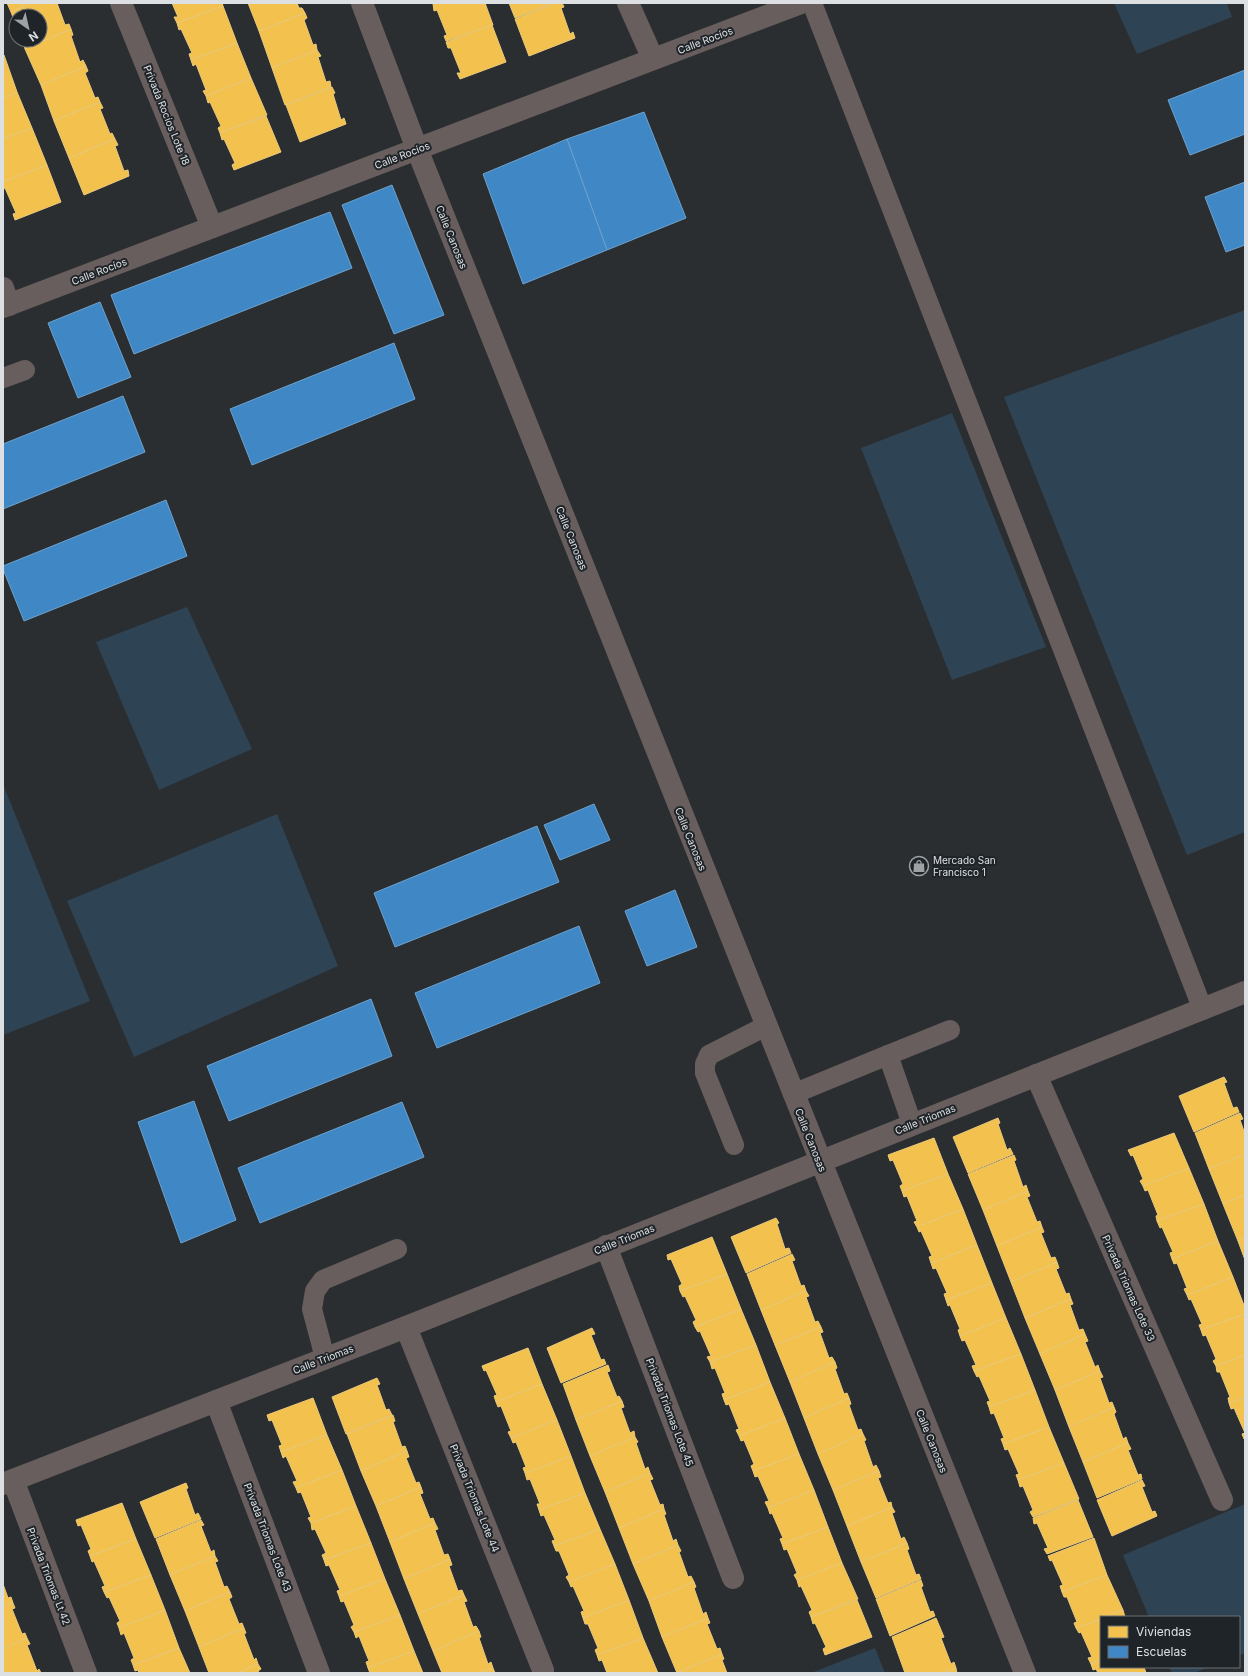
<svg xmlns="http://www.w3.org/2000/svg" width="1248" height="1676" font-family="Inter,sans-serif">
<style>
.green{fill:#2e4353}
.homes{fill:#f2c14e;stroke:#ebca7b}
.schools{fill:#3f88c5;stroke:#6ea2ce}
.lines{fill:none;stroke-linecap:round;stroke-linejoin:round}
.service{stroke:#695e5e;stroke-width:20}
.minor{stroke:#695e5e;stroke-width:22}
.tertiary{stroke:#695e5e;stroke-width:22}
.labels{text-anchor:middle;stroke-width:4;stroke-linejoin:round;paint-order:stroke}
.street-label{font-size:10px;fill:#dce0e3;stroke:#1f2429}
.poi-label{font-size:10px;fill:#dce0e3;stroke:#1f2429;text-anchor:start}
</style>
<rect width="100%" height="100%" fill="#2b2e31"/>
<!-- green -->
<g class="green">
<polygon points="1114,3 1227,3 1232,17 1137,54"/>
<polygon points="1245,310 1245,832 1187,855 1004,397"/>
<polygon points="952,413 1046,647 952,680 861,448"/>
<polygon points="187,607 252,749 159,790 96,642"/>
<polygon points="3,784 90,1001 3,1035"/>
<polygon points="277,814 338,966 134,1057 67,901"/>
<polygon points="1245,1504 1245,1653 1239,1655 1239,1617 1149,1617 1123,1555"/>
<polygon points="875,1648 885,1673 811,1673"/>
<polygon points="1169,1667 1209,1667 1194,1673 1172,1673"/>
</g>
<!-- homes -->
<g class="homes">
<polygon points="7,3 32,3 11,12"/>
<polygon points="32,3 57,3 65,25 69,24 71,29 25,49 22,40 40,40 40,16 16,16 16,25 11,12"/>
<polygon points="172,3 222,3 223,6 177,23 174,17 178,17"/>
<polygon points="248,3 297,3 299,8 302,8 305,13 259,31"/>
<polygon points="436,3 485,3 493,25 446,41 444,36 447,35 437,10 434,11 433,4"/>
<polygon points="509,3 554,3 515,18"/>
<polygon points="555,3 562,3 564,7 561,8 570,34 573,32 575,38 529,56 515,19"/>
<polygon points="223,6 237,43 191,60 189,54 192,53 181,29 179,30 177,23"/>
<polygon points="305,13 307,18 304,20 313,45 316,44 317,50 272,68 259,31"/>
<polygon points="492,25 506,62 460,79 457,73 461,73 451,48 448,48 446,42"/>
<polygon points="71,29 73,35 71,36 80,62 83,60 86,66 41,85 25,49"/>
<polygon points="237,43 251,78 206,96 203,91 206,90 196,64 193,66 191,60"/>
<polygon points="317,50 321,56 318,57 326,82 330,81 331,87 285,105 272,68"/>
<polygon points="4,55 17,92 3,98 3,56"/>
<polygon points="86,66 88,71 85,73 95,98 98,97 100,102 54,121 41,85"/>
<polygon points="251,78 267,115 220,133 218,128 221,126 210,102 208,103 206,96"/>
<polygon points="332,87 335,93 333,94 341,120 344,118 346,124 300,142 286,105"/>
<polygon points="17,92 32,128 3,139 3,98"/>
<polygon points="100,102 103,108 100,109 110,134 112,133 115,139 69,158 54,121"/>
<polygon points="266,116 281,152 234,170 232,165 235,163 224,139 222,140 220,133"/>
<polygon points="32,128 47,165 3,182 3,139"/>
<polygon points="115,139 118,145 115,146 124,171 128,170 129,176 84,195 69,158"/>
<polygon points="47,165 61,202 15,220 13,214 16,213 5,188 3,189 3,182"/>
<polygon points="1224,1077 1227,1082 1224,1083 1233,1108 1237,1107 1239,1112 1194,1132 1179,1096"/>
<polygon points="1240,1113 1243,1119 1240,1120 1245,1134 1245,1154 1209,1169 1195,1133"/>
<polygon points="998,1118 1000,1123 998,1124 1007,1150 1010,1148 1013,1154 968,1173 953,1137"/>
<polygon points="1174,1133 1189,1168 1143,1186 1140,1181 1143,1179 1133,1155 1131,1156 1128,1150"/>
<polygon points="934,1138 948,1174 902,1191 900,1186 903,1184 893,1160 890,1161 888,1155"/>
<polygon points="1245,1154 1245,1195 1223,1204 1209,1169"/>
<polygon points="1014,1155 1016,1160 1014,1161 1023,1187 1026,1185 1028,1191 983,1210 968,1174"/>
<polygon points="1189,1168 1204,1204 1157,1221 1156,1216 1158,1215 1148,1190 1145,1191 1143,1186"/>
<polygon points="948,1174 963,1209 917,1227 914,1222 917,1221 907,1196 904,1197 902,1191"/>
<polygon points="1028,1191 1030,1196 1027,1197 1037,1222 1040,1221 1042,1227 997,1246 983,1210"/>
<polygon points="1245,1195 1245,1237 1238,1241 1223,1204"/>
<polygon points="1204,1204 1218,1241 1172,1259 1170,1253 1173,1252 1162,1227 1160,1228 1157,1221"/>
<polygon points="963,1209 977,1245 931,1263 929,1257 932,1256 921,1231 919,1232 917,1227"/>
<polygon points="776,1218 779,1223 777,1224 785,1249 789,1248 791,1253 746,1273 731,1237"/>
<polygon points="1042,1227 1044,1232 1041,1233 1051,1258 1055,1257 1057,1262 1011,1282 997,1246"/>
<polygon points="712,1237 727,1274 680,1291 679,1286 682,1284 671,1259 668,1260 667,1255"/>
<polygon points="1245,1237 1245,1260 1238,1241"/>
<polygon points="1218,1241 1233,1277 1187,1295 1184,1289 1187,1288 1177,1263 1174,1264 1172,1259"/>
<polygon points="977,1245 992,1283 946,1300 944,1294 947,1293 936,1268 933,1269 931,1263"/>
<polygon points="792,1254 795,1260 792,1261 801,1286 804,1285 806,1291 761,1310 747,1274"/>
<polygon points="1057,1262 1059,1268 1056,1269 1066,1294 1069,1293 1071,1299 1025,1318 1011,1282"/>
<polygon points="727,1274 741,1309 695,1327 693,1322 696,1320 685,1296 683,1297 680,1291"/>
<polygon points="1233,1277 1245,1308 1245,1314 1201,1330 1199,1325 1202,1324 1191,1299 1189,1300 1187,1295"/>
<polygon points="992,1283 1006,1318 960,1336 958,1330 960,1329 950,1305 948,1306 946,1300"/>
<polygon points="806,1291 809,1296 806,1297 815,1322 818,1321 821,1327 775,1345 761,1310"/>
<polygon points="1071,1299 1073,1304 1070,1305 1079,1330 1083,1329 1085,1334 1040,1354 1025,1318"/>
<polygon points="741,1309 756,1345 710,1362 707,1357 711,1356 700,1331 698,1332 695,1327"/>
<polygon points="1245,1314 1245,1355 1216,1366 1213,1361 1216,1359 1206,1335 1203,1336 1201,1330"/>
<polygon points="1006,1318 1021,1354 974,1371 972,1366 976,1365 965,1340 962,1341 960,1336"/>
<polygon points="821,1327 823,1332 820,1333 829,1358 832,1357 835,1362 790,1382 775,1345"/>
<polygon points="592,1328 595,1334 591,1335 601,1360 604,1359 606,1364 561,1383 547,1348"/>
<polygon points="1085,1334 1088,1341 1085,1342 1095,1367 1098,1365 1100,1371 1055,1390 1040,1354"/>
<polygon points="756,1345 770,1382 724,1400 722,1394 725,1393 715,1368 712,1369 710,1362"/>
<polygon points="528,1348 542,1384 496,1402 494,1396 497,1395 486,1370 484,1371 482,1366"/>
<polygon points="1021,1354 1035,1390 989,1407 987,1402 990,1401 979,1376 977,1377 974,1371"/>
<polygon points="1245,1355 1245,1397 1229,1403 1228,1398 1230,1397 1220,1372 1217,1372 1216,1366"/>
<polygon points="835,1362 837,1368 835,1369 844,1394 847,1393 849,1398 804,1418 790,1382"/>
<polygon points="608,1365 610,1371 607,1372 617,1397 619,1396 622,1401 576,1420 563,1384"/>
<polygon points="1100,1371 1103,1377 1100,1378 1109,1403 1112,1402 1114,1407 1069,1427 1055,1390"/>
<polygon points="377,1378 380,1384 377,1385 386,1410 389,1409 392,1415 346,1434 332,1397"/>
<polygon points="770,1382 785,1418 739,1436 736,1430 739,1429 729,1404 726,1405 724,1400"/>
<polygon points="542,1384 557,1420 511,1438 508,1432 511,1431 501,1406 498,1407 496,1402"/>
<polygon points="1035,1390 1049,1427 1003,1444 1001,1439 1004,1438 994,1413 991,1414 989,1407"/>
<polygon points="1245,1397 1245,1439 1244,1439 1242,1434 1245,1433 1234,1408 1231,1409 1229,1403"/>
<polygon points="313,1398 327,1435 281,1452 279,1446 282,1445 272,1420 269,1421 267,1415"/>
<polygon points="849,1398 851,1404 849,1405 858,1430 861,1429 863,1434 818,1454 804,1418"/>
<polygon points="622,1401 624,1407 621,1408 630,1433 634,1431 635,1437 590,1456 576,1420"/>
<polygon points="1114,1407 1116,1412 1114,1414 1123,1439 1126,1437 1128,1443 1083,1462 1069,1427"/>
<polygon points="393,1415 395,1421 393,1422 402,1447 405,1446 407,1451 361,1471 347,1434"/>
<polygon points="785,1418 799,1454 753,1471 751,1466 754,1464 744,1440 741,1441 739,1436"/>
<polygon points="557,1420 571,1456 525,1473 523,1468 526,1467 516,1442 513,1443 511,1438"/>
<polygon points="1049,1427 1064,1463 1018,1480 1016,1475 1019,1474 1008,1449 1005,1450 1003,1444"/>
<polygon points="863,1434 866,1440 864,1441 873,1467 876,1465 879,1471 833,1490 818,1454"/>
<polygon points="327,1435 342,1470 296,1488 293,1482 297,1481 286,1456 283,1458 281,1452"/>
<polygon points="635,1437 638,1442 636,1443 645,1469 648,1467 650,1473 605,1492 590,1456"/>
<polygon points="1128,1443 1131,1449 1128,1450 1138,1475 1141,1474 1142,1479 1097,1498 1083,1462"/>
<polygon points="407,1451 409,1457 406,1458 416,1483 419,1482 421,1487 376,1506 361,1471"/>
<polygon points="799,1454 814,1490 768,1508 765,1502 769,1501 758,1476 755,1477 753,1471"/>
<polygon points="571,1456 585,1493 539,1510 537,1504 540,1504 530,1479 527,1480 525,1473"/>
<polygon points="1064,1463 1079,1499 1033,1517 1030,1512 1033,1510 1023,1486 1020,1487 1018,1480"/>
<polygon points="342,1470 356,1506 311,1523 308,1518 311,1517 301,1492 298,1493 296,1488"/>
<polygon points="879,1471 881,1477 878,1478 888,1503 891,1502 892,1507 847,1526 833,1490"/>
<polygon points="650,1473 653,1479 650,1480 660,1505 663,1504 664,1509 619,1528 605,1492"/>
<polygon points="1142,1480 1145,1486 1142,1487 1152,1512 1155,1511 1157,1516 1112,1536 1097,1500"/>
<polygon points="186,1483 188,1488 186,1489 195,1515 198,1513 201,1519 155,1538 140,1502"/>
<polygon points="421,1487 423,1493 420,1494 430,1519 433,1518 435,1523 390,1542 376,1506"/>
<polygon points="814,1490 828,1527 782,1544 780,1539 783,1538 772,1513 770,1514 768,1508"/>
<polygon points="585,1493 600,1529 554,1546 552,1541 555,1540 544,1515 541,1516 539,1510"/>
<polygon points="1078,1500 1093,1537 1047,1554 1044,1549 1048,1548 1037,1523 1034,1524 1033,1518"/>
<polygon points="122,1503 136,1539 90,1556 88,1551 91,1549 81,1525 78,1526 76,1520"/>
<polygon points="356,1506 371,1543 324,1560 322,1555 326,1553 315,1529 312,1530 311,1523"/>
<polygon points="892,1507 895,1512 892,1513 901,1539 904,1537 907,1543 861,1562 847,1526"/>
<polygon points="664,1509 666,1514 664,1515 673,1541 676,1539 678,1545 633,1564 619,1528"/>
<polygon points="201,1520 204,1525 201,1526 211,1552 214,1550 215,1556 170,1575 156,1539"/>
<polygon points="435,1523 438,1529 435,1530 444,1555 448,1554 450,1559 404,1579 390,1542"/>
<polygon points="828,1527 842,1563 797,1580 794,1575 797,1573 787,1549 784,1550 782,1544"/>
<polygon points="600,1529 615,1564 569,1582 566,1577 569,1575 559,1551 556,1551 554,1546"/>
<polygon points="1094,1538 1107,1575 1062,1592 1060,1586 1063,1585 1052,1560 1050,1561 1048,1556"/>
<polygon points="136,1539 151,1575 104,1592 102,1587 105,1586 94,1561 92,1562 90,1556"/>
<polygon points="371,1543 385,1579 339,1596 337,1591 340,1590 329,1565 326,1566 324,1560"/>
<polygon points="907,1543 909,1549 907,1550 916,1575 919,1574 921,1579 876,1598 861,1562"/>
<polygon points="678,1545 681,1551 679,1552 688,1577 691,1576 694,1582 649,1601 633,1564"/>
<polygon points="215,1556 218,1561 215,1562 224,1587 227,1586 230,1592 185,1611 170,1575"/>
<polygon points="450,1559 452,1565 449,1566 458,1591 462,1590 464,1595 418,1614 404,1579"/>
<polygon points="842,1563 858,1599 811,1617 809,1612 812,1610 801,1586 799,1587 797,1580"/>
<polygon points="615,1564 629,1600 583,1618 581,1612 584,1611 573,1586 571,1587 569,1582"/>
<polygon points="151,1575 165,1610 119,1628 117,1623 120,1621 109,1597 107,1598 104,1592"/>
<polygon points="1107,1575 1123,1610 1105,1617 1101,1617 1101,1619 1076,1628 1074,1623 1077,1622 1067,1597 1064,1597 1062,1592"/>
<polygon points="385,1579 400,1615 354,1632 351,1627 354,1625 344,1601 341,1602 339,1596"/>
<polygon points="921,1580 923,1586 921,1587 930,1612 933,1611 935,1616 890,1636 876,1599"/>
<polygon points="694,1582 696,1587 694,1588 703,1614 706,1612 708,1618 662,1637 649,1601"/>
<polygon points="3,1584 8,1598 11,1597 13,1603 3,1607"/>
<polygon points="230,1592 232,1597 229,1599 239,1624 242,1623 244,1628 199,1647 185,1611"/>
<polygon points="464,1595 467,1601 464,1602 473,1627 476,1626 479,1631 433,1651 418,1614"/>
<polygon points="629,1600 643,1638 597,1655 595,1650 598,1648 588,1624 585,1624 583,1618"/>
<polygon points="857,1600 872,1637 825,1655 823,1649 826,1647 815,1623 813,1624 811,1617"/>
<polygon points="13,1603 15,1608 12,1609 22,1634 25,1633 27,1638 3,1649 3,1607"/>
<polygon points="165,1610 179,1648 133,1665 131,1660 134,1658 124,1633 121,1635 119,1628"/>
<polygon points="1123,1610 1125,1617 1105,1617"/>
<polygon points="400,1615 414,1651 368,1668 366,1662 369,1661 359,1636 356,1638 354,1632"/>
<polygon points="708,1618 710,1623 707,1624 717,1649 720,1648 722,1654 677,1673 662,1637"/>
<polygon points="936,1618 944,1637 941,1638 951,1664 954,1662 956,1668 943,1673 905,1673 892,1637"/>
<polygon points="1101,1619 1101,1660 1091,1664 1088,1658 1092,1657 1081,1632 1079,1633 1076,1628"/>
<polygon points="244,1628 246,1633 244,1634 254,1660 256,1658 258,1664 237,1673 209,1673 199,1647"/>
<polygon points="479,1631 481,1637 479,1638 488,1664 491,1662 493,1668 480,1673 442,1673 433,1651"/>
<polygon points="27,1638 30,1644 27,1645 37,1671 39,1669 41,1673 3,1673 3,1649"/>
<polygon points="643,1638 658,1673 607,1673 602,1660 599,1661 597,1655"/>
<polygon points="179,1648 190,1673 139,1673 138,1670 135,1671 133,1665"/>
<polygon points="414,1651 423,1673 370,1673 368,1668"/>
<polygon points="722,1654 724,1659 722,1660 727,1673 677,1673"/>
<polygon points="1101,1660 1101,1667 1144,1667 1146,1673 1098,1673 1096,1669 1093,1670 1091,1664"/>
<polygon points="258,1664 261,1669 258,1671 259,1673 237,1673"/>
<polygon points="493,1668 495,1673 480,1673"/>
<polygon points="956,1668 957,1673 943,1673"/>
</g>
<!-- schools -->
<g class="schools">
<polygon points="1245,70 1245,134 1190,155 1168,100"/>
<polygon points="644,112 686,218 607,250 567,139"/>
<polygon points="567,139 607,250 523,284 483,174"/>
<polygon points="1245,182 1245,245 1226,252 1205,197"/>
<polygon points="392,185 444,315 394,334 342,205"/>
<polygon points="330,212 352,268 134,354 111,295"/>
<polygon points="100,302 131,377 78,398 48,323"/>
<polygon points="394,343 415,399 252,465 230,409"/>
<polygon points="123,396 145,452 3,509 3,444"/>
<polygon points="166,500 187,556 24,621 3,569 3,566"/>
<polygon points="594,804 610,840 560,860 544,825"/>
<polygon points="537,826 559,882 395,947 374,893"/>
<polygon points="675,890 697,947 647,966 625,911"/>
<polygon points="579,926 600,983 437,1048 415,993"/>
<polygon points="371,999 392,1056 229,1121 207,1066"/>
<polygon points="194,1101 236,1220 181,1243 138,1122"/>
<polygon points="402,1102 424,1157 260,1223 238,1168"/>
</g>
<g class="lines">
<!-- service -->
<g class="service">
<polyline points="812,3 1203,1010"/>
<polyline points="3,378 25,370"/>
<polyline points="888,1055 950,1030"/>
<polyline points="793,1094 888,1055 912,1124"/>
<polyline points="734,1145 705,1073 705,1064 709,1055 766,1026"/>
<polyline points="325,1358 312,1309 315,1291 323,1280 397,1249"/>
</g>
<!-- minor -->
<g class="minor">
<polyline points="121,3 212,227"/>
<polyline points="628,3 653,59"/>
<polyline points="417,149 801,3"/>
<polyline points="3,288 9,305"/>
<polyline points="1036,1075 1222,1500"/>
<polyline points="606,1246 733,1578"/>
<polyline points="406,1327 543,1670"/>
<polyline points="216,1401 319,1673"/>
<polyline points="13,1480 86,1673"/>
<polyline points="3,1484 406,1327 1245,992"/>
</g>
<!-- tertiary -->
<g class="tertiary">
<polyline points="362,3 417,149 1025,1673"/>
<polyline points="3,307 417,149"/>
</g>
</g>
<!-- icons -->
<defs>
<g id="shop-ring" transform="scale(1)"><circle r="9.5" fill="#1f2429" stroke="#9ea2a5" stroke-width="1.5"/><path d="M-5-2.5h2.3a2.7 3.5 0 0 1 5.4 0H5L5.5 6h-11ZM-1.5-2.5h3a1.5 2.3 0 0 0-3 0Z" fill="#9ea2a5"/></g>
</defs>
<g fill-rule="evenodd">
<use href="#shop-ring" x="919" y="866"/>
</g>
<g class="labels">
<!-- street labels -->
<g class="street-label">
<text transform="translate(705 40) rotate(-21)" y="4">Calle Rocíos</text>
<text transform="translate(167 115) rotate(68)" y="4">Privada Rocíos Lote 18</text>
<text transform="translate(402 155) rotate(-21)" y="4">Calle Rocíos</text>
<text transform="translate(452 237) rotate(68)" y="4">Calle Canosas</text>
<text transform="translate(99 271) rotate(-21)" y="4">Calle Rocíos</text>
<text transform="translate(572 538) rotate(68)" y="4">Calle Canosas</text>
<text transform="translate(691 839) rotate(68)" y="4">Calle Canosas</text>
<text transform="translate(925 1119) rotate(-22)" y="4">Calle Triomas</text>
<text transform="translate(811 1140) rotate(68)" y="4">Calle Canosas</text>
<text transform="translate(624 1239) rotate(-22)" y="4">Calle Triomas</text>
<text transform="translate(1129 1288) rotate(66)" y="4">Privada Triomas Lote 33</text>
<text transform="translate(323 1359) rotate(-21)" y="4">Calle Triomas</text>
<text transform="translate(670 1412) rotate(69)" y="4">Privada Triomas Lote 45</text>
<text transform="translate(932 1441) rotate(68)" y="4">Calle Canosas</text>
<text transform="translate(475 1498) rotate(68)" y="4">Privada Triomas Lote 44</text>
<text transform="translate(268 1537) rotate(69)" y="4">Privada Triomas Lote 43</text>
<text transform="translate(49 1576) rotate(69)" y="4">Privada Triomas Lt 42</text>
</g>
<!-- poi labels -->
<g class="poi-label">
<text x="933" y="864">Mercado San<tspan x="933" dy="12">Francisco 1</tspan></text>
</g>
</g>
<!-- border -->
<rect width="1248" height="1676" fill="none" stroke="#dce0e3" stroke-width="8"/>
<!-- legend -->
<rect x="1100" y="1616" width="140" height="52" fill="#1f2429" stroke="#6b6f73"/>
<rect x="1108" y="1626" width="20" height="12" fill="#f2c14e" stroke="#6b6f73"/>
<text x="1136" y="1636" font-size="12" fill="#dce0e3">Viviendas</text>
<rect x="1108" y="1646" width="20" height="12" fill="#3f88c5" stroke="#6b6f73"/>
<text x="1136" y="1656" font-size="12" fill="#dce0e3">Escuelas</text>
<!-- north arrow -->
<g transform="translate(28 28) rotate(146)"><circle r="19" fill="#1f2429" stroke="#6b6f73"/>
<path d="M0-3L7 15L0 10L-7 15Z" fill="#9ea2a5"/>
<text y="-6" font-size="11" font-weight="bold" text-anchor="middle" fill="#dce0e3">N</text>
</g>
</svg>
